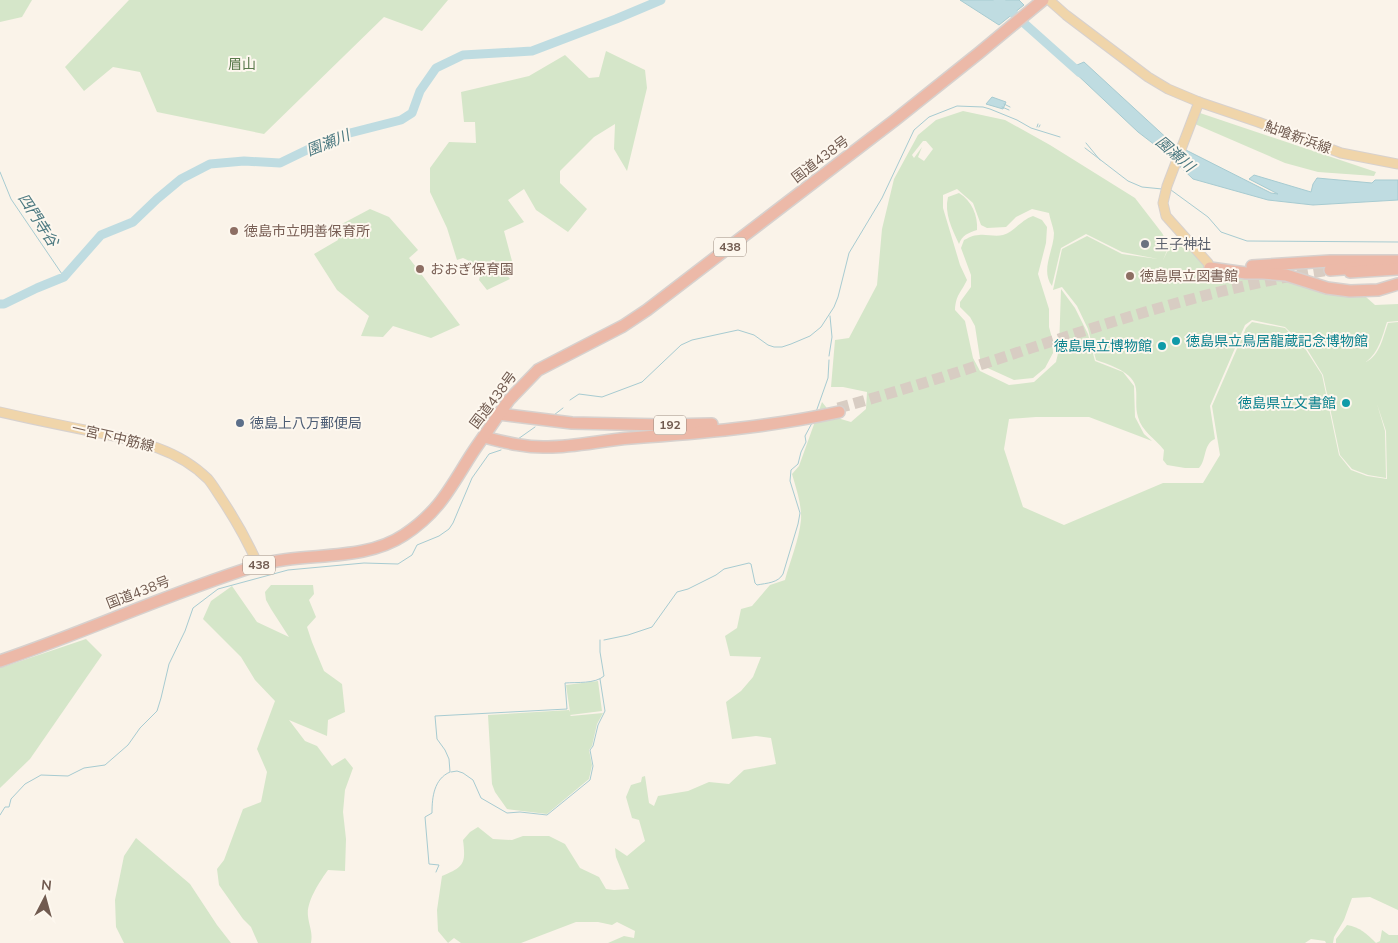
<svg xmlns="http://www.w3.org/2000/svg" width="1398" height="943" font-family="'Nunito Sans','Noto Sans JP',sans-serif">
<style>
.green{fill:#d5e6c9;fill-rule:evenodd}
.water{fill:#bfdce1;stroke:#a7cbd1}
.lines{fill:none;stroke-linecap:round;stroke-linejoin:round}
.stream{stroke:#a7cbd1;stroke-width:1}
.river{stroke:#bfdce1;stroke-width:9}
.highway-tunnel{stroke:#d8cdc3;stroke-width:11;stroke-dasharray:11 5.5;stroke-linecap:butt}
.major-casing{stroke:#d7d1ce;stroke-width:11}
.highway-casing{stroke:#d7d1ce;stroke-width:14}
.major{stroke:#f0d5aa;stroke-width:9}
.highway{stroke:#ecb9a8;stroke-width:11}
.education-dot{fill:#8d6e63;stroke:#fdf7ee;stroke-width:2}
.worship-dot{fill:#6b7280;stroke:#fdf7ee;stroke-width:2}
.culture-dot{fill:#0f9aa8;stroke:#fdf7ee;stroke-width:2}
.service-dot{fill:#5c6f8a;stroke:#fdf7ee;stroke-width:2}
.labels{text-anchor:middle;stroke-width:4;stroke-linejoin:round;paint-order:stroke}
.shield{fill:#fdf7ee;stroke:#9b8a7f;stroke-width:1}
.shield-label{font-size:12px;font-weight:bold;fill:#715b50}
.park-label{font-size:14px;fill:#5a7a4c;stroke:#fdf7ee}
.street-label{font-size:14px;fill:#715b50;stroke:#fdf7ee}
.education-label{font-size:14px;fill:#785e54;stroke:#fdf7ee;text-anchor:start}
.worship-label{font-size:14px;fill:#5b616d;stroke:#fdf7ee;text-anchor:start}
.culture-label{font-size:14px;fill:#0d838f;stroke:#fdf7ee;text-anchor:end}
.service-label{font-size:14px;fill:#4e5e75;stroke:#fdf7ee;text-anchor:start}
.water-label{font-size:15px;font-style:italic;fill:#4c7981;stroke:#fdf7ee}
</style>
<rect width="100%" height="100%" fill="#faf3e9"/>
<!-- green -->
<g class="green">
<polygon points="0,0 32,0 22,17 0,22"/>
<polygon points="129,0 448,0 422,31 384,17 264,134 157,112 140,72 113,67 84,91 65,67"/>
<polygon points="606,51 645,70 647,88 627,171 614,149 615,124 594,137 560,171 560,183 587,209 568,232 536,210 524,189 508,200 524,222 504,231 512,261 502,269 510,279 487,290 479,280 482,267 463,258 457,260 447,228 430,192 430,168 449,142 476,143 475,122 464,122 461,92 529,76 565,55 589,78 599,77"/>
<path d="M963,111L1005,120L1050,145L1135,198L1162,233L1169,246L1163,260L1170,246L1183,239L1198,254L1207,271L1276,276L1338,295L1366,297L1375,305L1398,304V321L1387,322C1382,337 1379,352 1366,362C1380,355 1383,337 1388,323L1398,322V910L1370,897L1352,898L1344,920L1334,937L1333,943H1326L1325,941L1311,939L1305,943H608L624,936L634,938L635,931L617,922L612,925L598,922H576L521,943H461L454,938L448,943L438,931L437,910L442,876C464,867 466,864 463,840L470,832L478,827L493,839L512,840L523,836H549L565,844L580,868L599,877L606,889L614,890L629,889L616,857L615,848L627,856L645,841L639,820L632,818L626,797L631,785L641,782L642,777L645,776L649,803L654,806L658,796L688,791L709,782L729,784L744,770L776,764L771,738L756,736L732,739L726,702L741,691L753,677L761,657L730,656L725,636L737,628L741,609L752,606L770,585L785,580C790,561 799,540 801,520C802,505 796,488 792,474L799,466L822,402L834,417L851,422L866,409L867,392L843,387H831L835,340L849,338L877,285L882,229L894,179L918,135L936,120ZM923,141H926L933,149L924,161L918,157L922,147L914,158L912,155ZM957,189L973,203L981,225L987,228L1006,227L1016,217L1032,209L1049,213C1050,219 1053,226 1054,233C1054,250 1040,270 1052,286L1061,248L1086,234L1122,252L1158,259L1122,254L1087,236L1062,249L1053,290L1062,287L1077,306L1088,329L1096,360C1110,365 1134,372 1136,389C1137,398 1135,408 1138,417C1142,432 1155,438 1164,450L1163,460L1167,465L1185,468H1199C1207,459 1203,444 1215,439L1210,406L1245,325L1252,320L1285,327L1307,349L1323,375L1340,455L1352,469L1368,475L1386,478L1385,431L1377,404L1386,431L1387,479L1367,476L1351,470L1339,455L1322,375L1306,350L1285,328L1252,322L1246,328L1212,406L1220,455L1203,483H1163L1064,525L1023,507L1004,449L1009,419L1036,417H1089L1152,441L1144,434L1135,417L1134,386L1123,372L1095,361L1088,334L1075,308L1061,289L1059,349L1056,362L1034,382L1009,385L980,371L973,358L965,321L955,310C956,294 961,293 967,280L960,265L943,208V195Z"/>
<polygon points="1200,113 1376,172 1374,176 1318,172 1285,163 1195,124"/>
<path d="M959,193C972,201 978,216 977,230C968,233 962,235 959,244C952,229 944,213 948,197Z"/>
<polygon points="370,209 389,217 418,250 409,258 460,325 431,338 393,326 383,337 361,336 369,316 337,290 314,254 338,240 338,226"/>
<path d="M1033,216L1042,220L1047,227L1046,243L1038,274L1049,309V327L1052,338L1053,353L1045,368L1033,378L1014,380L981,365L975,326L970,317L960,307V302L971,287V275L961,248L964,240C968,238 973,235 979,235C986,234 995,237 1003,235C1014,232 1021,220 1033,216Z"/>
<path d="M271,585H313L314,594L309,600L316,617L307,627L312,642L324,671L342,684L345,712L328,720L327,736L289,720L305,741L317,746L332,766L345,758L353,768L345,790L343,812L346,839L345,871L328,870C320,881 306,902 308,916C309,926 313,932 311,943H258L251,927L243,919L219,885L217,869L224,860L243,809L261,802L267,772L257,749L275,701L255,680L241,657L203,619L211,601L232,586L257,622L289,637L271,609L266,600L265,592Z"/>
<polygon points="86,639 102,655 30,759 0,788 0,668"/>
<polygon points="598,681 602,711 570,715 571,716 603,713 597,724 592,746 589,750 592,765 589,779 547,814 507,809 495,792 492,784 488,715 569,710 570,712 566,685"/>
<polygon points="136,838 190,884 217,925 231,943 124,943 116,927 115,900 124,856"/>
<path d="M1347,925C1360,927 1367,934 1376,943H1336V939Z"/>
<polygon points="1382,930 1389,935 1398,935 1398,943 1376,943 1380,941"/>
</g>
<!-- water -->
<g class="water">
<polygon points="960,0 1019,0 1024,5 999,25"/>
<polygon points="1084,62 1172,143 1271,193 1278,194 1249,179 1254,175 1311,192 1313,184 1317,178 1372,183 1375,180 1398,180 1398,200 1313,205 1268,200 1193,179 1168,155 1138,132 1070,68"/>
<polygon points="992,97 1006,102 1003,109 986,104"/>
</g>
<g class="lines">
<!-- stream -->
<g class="stream">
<polyline points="1004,104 1010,107"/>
<polyline points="1002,107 1009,110"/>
<polyline points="1037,127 1038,124"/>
<polyline points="1039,127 1040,125"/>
<polyline points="1086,143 1100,160"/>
<polyline points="1085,148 1128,181 1142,187 1162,189"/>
<polyline points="0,172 11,199 64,277"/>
<polyline points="1171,190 1208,217 1221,232 1247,241 1398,242"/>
<polyline points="829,356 832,337 830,316"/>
<polyline points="570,400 579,394 602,397 642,382 681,345 692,340 738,330 754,335 768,345 774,347 782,347 791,344 810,336 821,327 834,307 838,297 849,253 882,198 914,130 929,117 957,106 983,107 990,109 1017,120 1031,128 1060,137"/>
<polyline points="816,412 828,378 829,360"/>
<polyline points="554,415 563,408"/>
<polyline points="518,439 535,427"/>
<path d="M604,640L628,635L652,627L677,592L688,589L716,575L724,569L749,563L751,564L755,583L757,585C767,583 778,583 783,574L798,524L800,513L790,481L791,470L798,464L801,452L806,442L805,436L812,423"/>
<polyline points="451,772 457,771 463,773 473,780 481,798 507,813 520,812 547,815 590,780 593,766 590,750 593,746 598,725 605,711 600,679"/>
<polyline points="0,815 5,807 9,807 11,799 25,784 34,779 41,775 68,776 84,768 105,765 128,745 140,728 157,711 161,698 169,664 185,631 193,608 218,589 288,570 364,563 398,564 412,555 417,545 439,536 449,529 453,523 472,478 489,454 501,450"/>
<path d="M436,872L439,865L429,864L425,817L432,813C432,797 434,779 450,772L449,759L445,750L437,739L435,716L567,709L565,683C577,682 595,684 604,676L600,652V640"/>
</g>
<!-- river -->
<g class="river">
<polyline points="998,0 1080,73"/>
<polyline points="0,304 4,304 37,288 64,277 101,235 133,222 157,199 181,179 210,164 244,161 280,163 313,147 346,134 401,120 412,113 420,91 436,68 463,55 532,51 616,19 661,0"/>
</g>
<!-- highway-tunnel -->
<path class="highway-tunnel" d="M838,408C1002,364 1161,294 1330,270"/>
<!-- major casing -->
<g class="major-casing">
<g id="major">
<polyline points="1049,0 1066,15 1148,77 1168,89 1199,102 1258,122 1341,153 1398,164"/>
<polyline points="1199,102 1167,186 1163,203 1166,216 1208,263 1210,268"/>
<path d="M0,412C30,419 60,425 90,431C133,440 176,447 208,479C213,485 217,492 221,498C235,519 248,542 258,565"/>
</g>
</g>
<!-- highway casing -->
<g class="highway-casing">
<g id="highway">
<polyline points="1252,266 1330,261 1398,261"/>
<polyline points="1210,268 1246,273 1263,273 1286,275 1327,288 1350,291 1378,290 1398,284"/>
<polyline points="1330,270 1356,268"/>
<polyline points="1350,272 1398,269"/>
<polyline points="499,414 572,423 663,425 712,424"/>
<path d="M484,437C504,442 526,448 548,447C576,447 603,440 631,438C700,433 770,427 839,412"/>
<path d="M0,661C86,632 169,593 256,566C303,551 362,563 404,535C439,512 450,488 471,455C480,441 490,428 499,414L509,400L538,370L623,326L647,310L895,120L979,53L1043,0"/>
</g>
</g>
<!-- major -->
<use href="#major" class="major"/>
<!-- highway -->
<use href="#highway" class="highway"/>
</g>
<!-- markers -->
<g class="education-dot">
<circle cx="234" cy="231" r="5"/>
<circle cx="420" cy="269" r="5"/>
<circle cx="1130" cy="276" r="5"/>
</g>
<circle class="worship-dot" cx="1145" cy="244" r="5"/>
<g class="culture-dot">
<circle cx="1176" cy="341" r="5"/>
<circle cx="1162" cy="346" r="5"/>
<circle cx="1346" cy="403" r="5"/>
</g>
<circle class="service-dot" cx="240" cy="423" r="5"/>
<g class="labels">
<!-- shield labels -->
<g class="shield">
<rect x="714" y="237.5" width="32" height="19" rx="4"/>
<rect x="654" y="415.5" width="32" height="19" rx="4"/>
<rect x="243" y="555.5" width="32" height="19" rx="4"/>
</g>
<g class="shield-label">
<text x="730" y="251">438</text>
<text x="670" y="429">192</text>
<text x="259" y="569">438</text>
</g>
<!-- park labels -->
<g class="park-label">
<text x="242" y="69">眉山</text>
</g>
<!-- street labels -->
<g class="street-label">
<text transform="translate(1298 137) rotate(20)" y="5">鮎喰新浜線</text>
<text transform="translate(820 159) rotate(-37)" y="5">国道438号</text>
<text transform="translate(493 400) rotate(-53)" y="5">国道438号</text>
<text transform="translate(113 437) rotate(13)" y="5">一宮下中筋線</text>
<text transform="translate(138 592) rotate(-21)" y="5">国道438号</text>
</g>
<!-- education labels -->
<g class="education-label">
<text x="244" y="236">徳島市立明善保育所</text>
<text x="430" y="274">おおぎ保育園</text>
<text x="1140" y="281">徳島県立図書館</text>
</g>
<!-- worship labels -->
<g class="worship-label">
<text x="1155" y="249">王子神社</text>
</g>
<!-- culture labels -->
<g class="culture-label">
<text x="1186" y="346" text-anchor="start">徳島県立鳥居龍蔵記念博物館</text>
<text x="1152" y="351">徳島県立博物館</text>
<text x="1336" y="408">徳島県立文書館</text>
</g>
<!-- service labels -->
<g class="service-label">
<text x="250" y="428">徳島上八万郵便局</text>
</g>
<!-- water labels -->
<g class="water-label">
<text transform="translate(328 143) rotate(-22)" y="5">園瀬川</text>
<text transform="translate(1175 154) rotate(41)" y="5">園瀬川</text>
<text transform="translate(38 220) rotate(57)" y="5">四門寺谷</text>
</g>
</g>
<!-- north arrow -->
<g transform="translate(45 898) rotate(6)" stroke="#fdf7ee" stroke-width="4" paint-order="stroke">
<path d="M0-4L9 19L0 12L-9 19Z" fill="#715b50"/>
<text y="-8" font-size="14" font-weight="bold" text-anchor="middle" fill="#715b50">N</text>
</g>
</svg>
